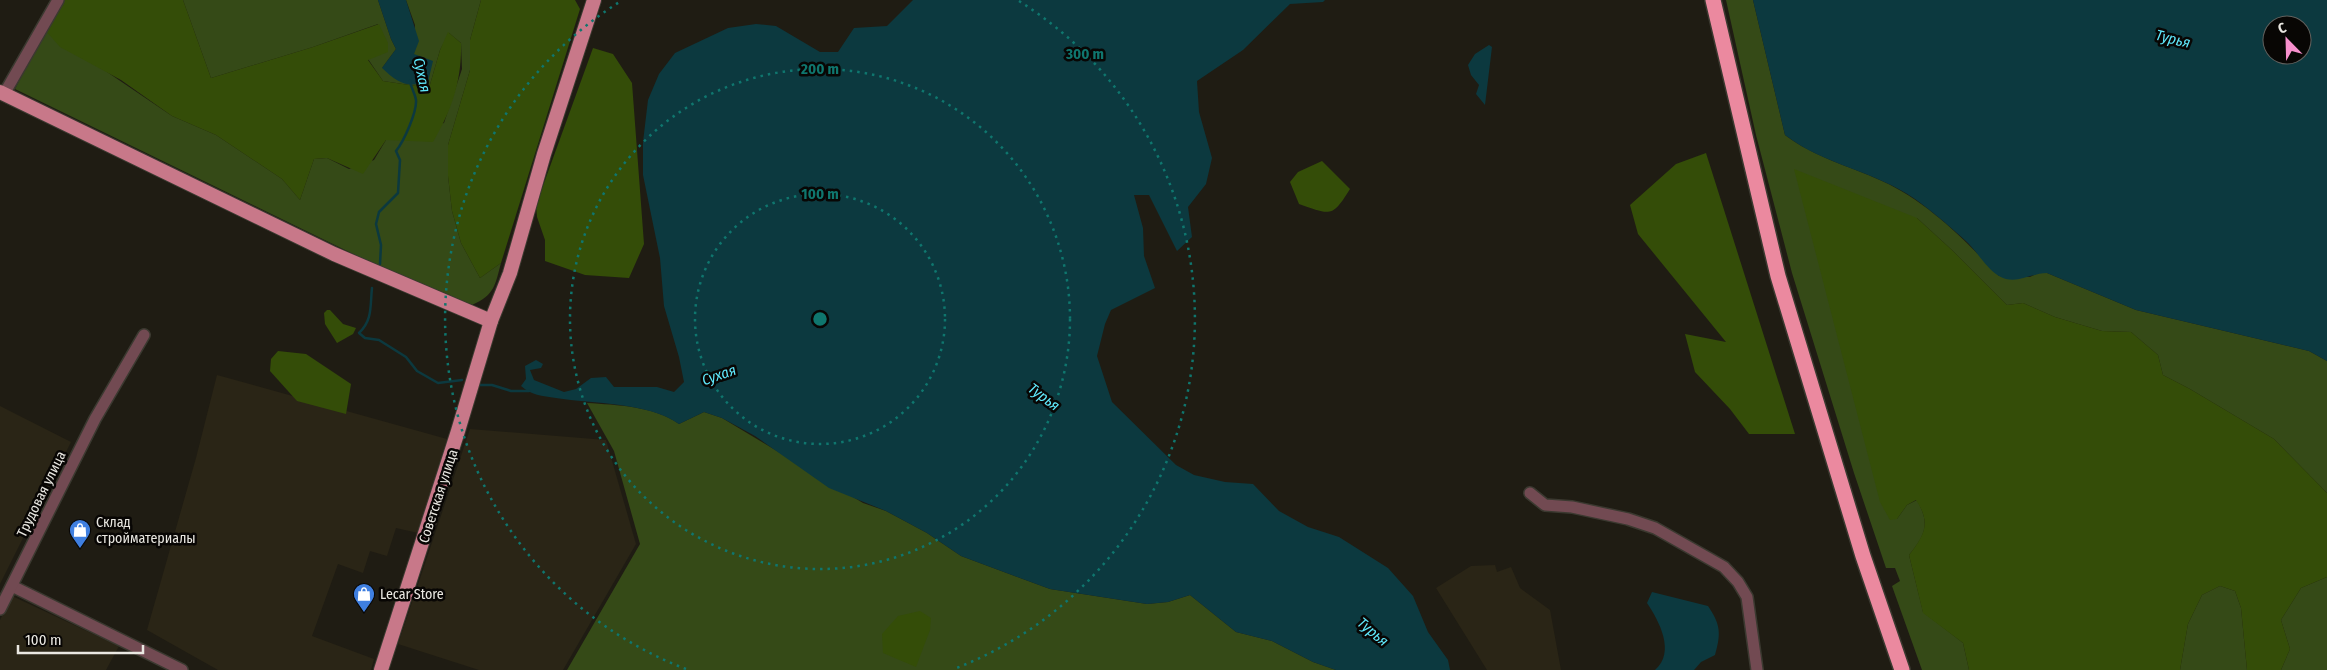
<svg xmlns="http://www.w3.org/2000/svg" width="2327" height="670" font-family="'Fira Sans Condensed',sans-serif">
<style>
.built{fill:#2a2516}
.green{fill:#354a17}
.forest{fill:#344d08}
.water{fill:#0c393f;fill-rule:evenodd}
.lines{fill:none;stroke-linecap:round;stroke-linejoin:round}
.stream{stroke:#0c393f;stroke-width:2.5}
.minor-casing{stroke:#3b3930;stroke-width:14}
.major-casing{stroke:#3b3930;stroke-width:16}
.highway-casing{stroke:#3b3930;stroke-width:18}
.minor{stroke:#724a52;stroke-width:11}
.major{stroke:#c87889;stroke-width:14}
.highway{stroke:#eb899f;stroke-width:15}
.ring{fill:none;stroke:#0f766e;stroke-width:2.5;stroke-dasharray:2.5 5}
.labels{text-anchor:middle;stroke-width:5;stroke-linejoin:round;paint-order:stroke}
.street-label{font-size:14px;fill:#eae8e2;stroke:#080604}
.poi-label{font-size:14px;fill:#eae8e2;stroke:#080604;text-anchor:start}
.water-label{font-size:15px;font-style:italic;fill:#5fe8fb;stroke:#080604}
.centre{fill:#0f766e;stroke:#080604;stroke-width:2.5}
.ring-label{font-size:15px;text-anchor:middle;font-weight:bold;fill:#0f766e;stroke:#080604;stroke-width:5;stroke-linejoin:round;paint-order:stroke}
</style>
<rect width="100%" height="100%" fill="#1f1c13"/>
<!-- built -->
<g class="built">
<polygon points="217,375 447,439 418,533 396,528 387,556 370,551 363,573 338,564 312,636 374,659 371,670 218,670 147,630 196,458"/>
<polygon points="0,406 71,442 0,584"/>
<polygon points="470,429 606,440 636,544 563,670 479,670 398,644"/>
<polygon points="1495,565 1497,572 1511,567 1520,588 1550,610 1561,670 1487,670 1436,588 1471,566"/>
<polygon points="12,596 119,646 106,670 0,670 0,620"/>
</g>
<!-- green -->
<g class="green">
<path d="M183,0H378L391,39L396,49L382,68L414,54L415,25L406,0H481L470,40V70L448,145V176L452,211L461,243L480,278L501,263C495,285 495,295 472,305L382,268L15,89L45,30L172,116L216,135L282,179L300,200L314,159L327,158L349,169L374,160L386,140L444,123L462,69L461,43L449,33L440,50L429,88L383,81L368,59L378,24L313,47L211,78Z"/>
<path d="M1726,0H1753L1785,135C1814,157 1849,166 1882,181C1928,202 1965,240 1999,276L2030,277L2038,273H2047L2136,310L2309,351L2327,361V493L2274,439L2190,389L2163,375L2158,355L2131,332L2102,331L2055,317L2023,303L2007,305L1953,251L1917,218L1897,519L1907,505L1917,500C1930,524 1926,534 1909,555L1923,612L1963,643L1969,670H1922L1892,586L1900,581L1895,568H1886L1854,473L1792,273L1756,135Z"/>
<path d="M587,403C617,405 654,406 679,424L704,412L722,418L863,503L886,511L927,533L961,556L1050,589L1147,604L1168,602L1190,595L1236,632L1272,641L1313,662L1336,670H567L640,544L614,451Z"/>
<polygon points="2327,577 2327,670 2281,670 2290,649 2281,620 2301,588"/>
<polygon points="2220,586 2235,591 2241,608 2247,670 2180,670 2188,624 2202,595"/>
</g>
<!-- forest -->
<g class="forest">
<path d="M64,0H183L211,78L313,47L379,24L388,43V52L368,60L383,81L429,88L440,50L448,32L461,43C462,80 452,110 433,142L386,140L363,174L327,158L314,159L300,200L282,179L216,135L172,116L121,80L60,47L45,30Z"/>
<polygon points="481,0 575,0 580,9 501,263 480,278 461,243 452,211 448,176 448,145 470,70 470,40"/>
<polygon points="593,48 613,54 632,83 644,244 629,278 585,275 545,261 545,240 537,217 536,205"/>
<polygon points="1706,153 1795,434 1749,434 1730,409 1695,372 1685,334 1726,342 1638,234 1630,205 1676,164"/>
<path d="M1322,161L1350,189C1332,218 1331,215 1299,204L1290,182L1298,172Z"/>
<path d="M1794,169L1917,218L1953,251L2007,305L2023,303L2055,317L2102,331L2131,332L2158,355L2163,375L2190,389L2274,439L2327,493V577L2301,588L2281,620L2290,649L2281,670H2247L2241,608L2235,591L2220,586L2202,595L2188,624L2180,670H1969L1963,643L1923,613L1909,555C1925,534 1931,523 1916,500L1907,505L1897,519L1890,520L1880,502Z"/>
<polygon points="327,310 330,310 343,324 356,328 353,334 337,343 325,324 324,313"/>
<polygon points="278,351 306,354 351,384 346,414 297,401 270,371 271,359"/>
<polygon points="920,611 931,618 930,630 916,667 883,653 882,634 898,616"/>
</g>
<!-- water -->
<g class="water">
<path d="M378,0H406L419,41L414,54L433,61L428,82C406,88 398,83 382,68L396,49L391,39Z"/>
<path d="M913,0H1325L1323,2L1290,4L1243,50L1197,81L1199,112L1212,158L1206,184L1188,207L1192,237L1177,251L1149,195H1134L1143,228L1144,256L1155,288L1111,310L1105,324L1097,356L1112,402L1176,465L1194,475L1225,482L1253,484L1279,511L1308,527L1339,537L1388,568L1413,596L1428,632L1448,660L1450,670H1336L1313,662L1272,641L1236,632L1190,595L1168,602L1147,604L1050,589L961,556L927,533L886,511L829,488L755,436L722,418L704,412L679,424C648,402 593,404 556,398C542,396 531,395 521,386L526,379L525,366L536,360L543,364L541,368L530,370L534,380L564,392L576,389L591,378L606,377L614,387H657L674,392L684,382L679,357L664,306L660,258L643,175V142L648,100L659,74L675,53L728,28L756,24L776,26L820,52H838L854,28L887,26Z"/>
<path d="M1753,0H2327V361L2309,351L2136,310L2047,273C2030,273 2016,286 1999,276C1987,269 1978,253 1968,243C1952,228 1933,212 1915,199C1875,171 1824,165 1785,135ZM2272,25H2302V55H2272Z"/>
<polygon points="1489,45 1492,47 1485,105 1476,94 1479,85 1471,75 1468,65 1475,54"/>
<path d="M1652,592L1708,606C1721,625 1721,634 1715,655L1701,662L1694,670H1655C1676,652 1659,621 1647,603Z"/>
</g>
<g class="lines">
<!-- stream -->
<g class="stream">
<path d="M380,264L381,245L376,224L379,212L398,193L400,160L396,151C404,141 417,112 416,100C415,93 411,88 410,81"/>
<path d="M372,288C370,305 373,320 359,333L365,338L379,340L406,357L417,371L438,383L462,380"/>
<polyline points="480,385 492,385 511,391 529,391"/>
</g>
<!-- minor casing -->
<g class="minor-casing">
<g id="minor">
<polyline points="4,94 58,0"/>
<polyline points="1530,493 1545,505 1572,507 1628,519 1655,528 1724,567 1738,582 1747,597 1757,670"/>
<polyline points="12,586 182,670"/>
<polyline points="0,609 95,419 144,335"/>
</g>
</g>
<!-- major casing -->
<g class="major-casing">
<g id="major">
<polyline points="0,92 334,254 491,321"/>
<polyline points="381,670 458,431 491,321 510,273 544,154 594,0"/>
</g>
</g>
<!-- highway casing -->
<g class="highway-casing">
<polyline id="highway" points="1713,0 1778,276 1863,556 1902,670"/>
</g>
<!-- minor -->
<use href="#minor" class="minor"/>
<!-- major -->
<use href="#major" class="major"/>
<!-- highway -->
<use href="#highway" class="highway"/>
</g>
<!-- distance rings -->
<g class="ring">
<circle cx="820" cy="319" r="125"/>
<circle cx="820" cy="319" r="250"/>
<path d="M686 669A375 375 0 0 1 621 1M1019 1A375 375 0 0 1 954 669"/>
</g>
<!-- icons -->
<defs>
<g id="shop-pin" transform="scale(1.125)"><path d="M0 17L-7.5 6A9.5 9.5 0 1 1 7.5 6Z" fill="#3f7fe0" stroke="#080604"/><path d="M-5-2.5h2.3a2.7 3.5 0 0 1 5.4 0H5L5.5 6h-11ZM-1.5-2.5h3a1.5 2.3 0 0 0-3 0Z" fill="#fff"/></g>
</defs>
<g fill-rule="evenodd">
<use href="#shop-pin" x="80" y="530"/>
<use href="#shop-pin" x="364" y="594"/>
</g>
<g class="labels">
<!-- street labels -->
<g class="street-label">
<text transform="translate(41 494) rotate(-64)" y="5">Трудовая улица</text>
<text transform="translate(438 496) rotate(-72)" y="5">Советская улица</text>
</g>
<!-- poi labels -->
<g class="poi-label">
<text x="96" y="527">Склад<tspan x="96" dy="16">стройматериалы</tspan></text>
<text x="380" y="599">Lecar Store</text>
</g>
<!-- water labels -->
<g class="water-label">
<text transform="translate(2173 39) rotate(14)" y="5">Турья</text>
<text transform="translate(422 75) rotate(78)" y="5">Сухая</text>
<text transform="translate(719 375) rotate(-19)" y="5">Сухая</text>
<text transform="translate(1044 397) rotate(37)" y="5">Турья</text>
<text transform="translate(1373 632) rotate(40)" y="5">Турья</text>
</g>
</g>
<circle cx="820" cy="319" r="8" class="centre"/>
<g class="ring-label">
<text x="1085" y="59">300 m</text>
<text x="820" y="74">200 m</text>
<text x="820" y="199">100 m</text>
</g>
<!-- north arrow -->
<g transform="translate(2287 40) rotate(337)"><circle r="24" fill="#080604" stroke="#62605d"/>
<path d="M0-4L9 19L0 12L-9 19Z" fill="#f790cd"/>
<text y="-8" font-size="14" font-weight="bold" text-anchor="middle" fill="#eae8e2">С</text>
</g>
<!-- scale -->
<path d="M18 645v8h125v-8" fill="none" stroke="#eae8e2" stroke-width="2.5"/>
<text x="25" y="645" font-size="15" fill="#eae8e2" stroke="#080604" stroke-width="4" paint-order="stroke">100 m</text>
</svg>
